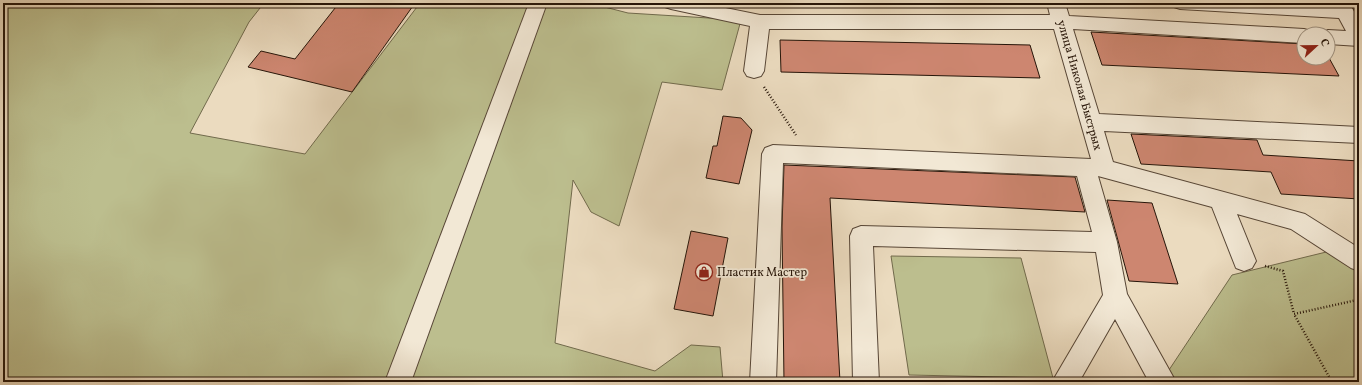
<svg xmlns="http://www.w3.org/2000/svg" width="1362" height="385" font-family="Vollkorn,serif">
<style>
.green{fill:#bcbe8e;stroke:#716a4c}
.building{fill:#cd8670;stroke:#261509}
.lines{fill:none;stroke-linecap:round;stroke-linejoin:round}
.minor-casing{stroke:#574636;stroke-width:2}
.path{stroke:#261509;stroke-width:2.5;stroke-dasharray:1 2;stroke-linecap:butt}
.minor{fill:#f2e8d5;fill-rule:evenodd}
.labels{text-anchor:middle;stroke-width:3.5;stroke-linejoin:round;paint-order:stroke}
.street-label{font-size:12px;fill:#261509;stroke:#f2e8d5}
.poi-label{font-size:12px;fill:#261509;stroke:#f2e8d5;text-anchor:start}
</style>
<rect width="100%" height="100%" fill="#ebdbbf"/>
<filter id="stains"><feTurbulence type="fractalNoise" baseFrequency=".005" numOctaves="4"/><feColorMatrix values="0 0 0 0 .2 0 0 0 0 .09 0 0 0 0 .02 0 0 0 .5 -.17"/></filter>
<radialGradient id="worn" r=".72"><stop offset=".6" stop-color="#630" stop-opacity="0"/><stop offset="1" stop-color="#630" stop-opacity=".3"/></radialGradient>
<!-- green -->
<g class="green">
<polygon points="3,3 264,3 249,22 190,133 305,154 420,3 589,3 628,13 741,20 722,90 662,82 619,226 591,212 573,180 555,343 655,371 691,345 720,347 723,382 3,382"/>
<polygon points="1359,244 1359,382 1161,382 1232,275"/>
<polygon points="891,256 1021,258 1053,378 909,375"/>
</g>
<!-- building -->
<g class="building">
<polygon points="339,3 415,3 352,92 248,67 261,51 295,59"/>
<polygon points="1091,32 1304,44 1304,58 1328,58 1328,56 1339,76 1102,65"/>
<polygon points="780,40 1030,45 1040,78 781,72"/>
<polygon points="723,116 741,118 752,130 739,184 706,178 713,146 717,146"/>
<polygon points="1131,134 1257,140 1263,155 1359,161 1359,199 1281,194 1271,172 1141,164"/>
<polygon points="784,165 1075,177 1085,212 830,198 840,382 784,382 782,227"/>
<polygon points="1107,200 1152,203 1178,284 1129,281"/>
<polygon points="691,231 728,238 713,316 674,309"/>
</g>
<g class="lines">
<!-- minor casing -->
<g class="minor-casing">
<g id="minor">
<polygon points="529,3 547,3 411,382 385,382"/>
<polygon points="662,3 701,3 760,15 1050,15 1047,3 1065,3 1069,16 1304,29 1311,31 1312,34 1304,34 1304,43 1073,29 1099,114 1359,127 1359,143 1104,131 1113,162 1305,214 1359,248 1359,271 1351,268 1291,229 1237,214 1256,261 1252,268 1244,271 1236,268 1212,207 1098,176 1117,242 1127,294 1176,382 1149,382 1115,319 1079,382 1052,382 1103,295 1096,252 873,246 879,382 853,382 850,236 853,229 861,226 1092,232 1077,176 783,163 776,382 750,382 762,154 765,148 773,145 1091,159 1054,29 769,29 764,71 761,76 754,78 747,76 744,71 750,26 671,9 665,7"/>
<polygon points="1171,3 1297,3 1332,5 1331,3 1349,3 1359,20 1359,46 1328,44 1328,34 1320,34 1328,30 1346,31 1339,18 1180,9 1174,7"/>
</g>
</g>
<!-- path -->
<g class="path">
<polyline points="764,87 796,135"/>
<polyline points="1265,266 1283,271 1294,314"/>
<polyline points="1332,382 1294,314 1357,300 1359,288"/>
</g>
<!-- minor -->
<use href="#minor" class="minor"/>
</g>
<!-- icons -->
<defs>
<g id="shop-ring" transform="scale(0.9)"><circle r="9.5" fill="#f2e8d5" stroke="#8f2418" stroke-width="1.5"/><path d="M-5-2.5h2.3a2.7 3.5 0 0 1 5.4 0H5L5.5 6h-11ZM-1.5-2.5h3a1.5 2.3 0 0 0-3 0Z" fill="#8f2418"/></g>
</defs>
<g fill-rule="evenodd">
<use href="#shop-ring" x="704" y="272"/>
</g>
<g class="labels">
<!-- street labels -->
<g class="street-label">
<text transform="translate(1080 85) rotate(74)" y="4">улица Николая Быстрых</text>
</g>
<!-- poi labels -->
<g class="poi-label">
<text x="717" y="276">Пластик Мастер</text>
</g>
</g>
<!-- margin -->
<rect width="1362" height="385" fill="none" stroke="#ebdbbf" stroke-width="16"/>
<rect x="4" y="4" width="1354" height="377" fill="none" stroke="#261509" stroke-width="2"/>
<rect x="8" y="8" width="1346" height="369" fill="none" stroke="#261509"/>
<!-- north arrow -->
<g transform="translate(1316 46) rotate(68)"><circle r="19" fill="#f2e8d5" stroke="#a09483"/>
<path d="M0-3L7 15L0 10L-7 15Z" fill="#8f2418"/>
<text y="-6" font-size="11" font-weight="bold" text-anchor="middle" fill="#261509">С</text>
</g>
<rect width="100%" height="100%" filter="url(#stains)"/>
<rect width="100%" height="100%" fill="url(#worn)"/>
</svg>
